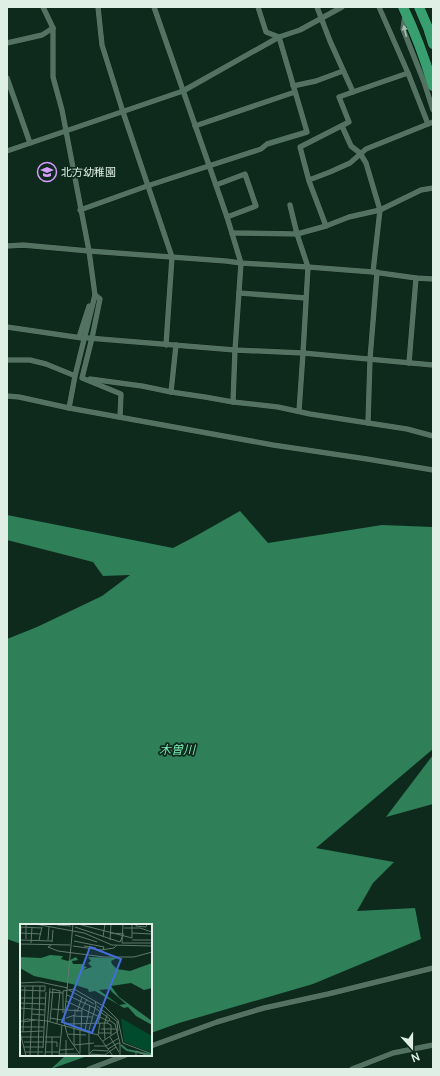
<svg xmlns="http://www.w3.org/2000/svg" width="440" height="1076" font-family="Manrope,'Noto Sans JP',sans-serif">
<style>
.water{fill:#2f7f59}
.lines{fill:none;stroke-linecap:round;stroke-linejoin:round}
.street-casing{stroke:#001206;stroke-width:6}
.highway-casing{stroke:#001206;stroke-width:11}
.street{stroke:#537261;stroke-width:5.5}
.highway{stroke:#38a070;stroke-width:10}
.oneway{fill:#a7bdb1}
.labels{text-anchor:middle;stroke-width:3.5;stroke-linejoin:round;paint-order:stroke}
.poi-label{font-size:11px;fill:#dfefe6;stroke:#0d2a1c;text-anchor:start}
.water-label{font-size:12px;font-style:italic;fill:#7ce8b1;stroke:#0d2a1c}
.inset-river{fill:none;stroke:#2f7f59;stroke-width:2}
.inset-road{fill:none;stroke:#61796d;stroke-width:1}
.view{fill:#446edb;fill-opacity:0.15;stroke:#446edb;stroke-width:2}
.inset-edge{fill:none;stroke:#dfefe6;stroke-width:2}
</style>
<rect width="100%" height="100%" fill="#0d2a1c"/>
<!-- water -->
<g class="water">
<polygon points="240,511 268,543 382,525 433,527 433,749 316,848 394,862 373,883 357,911 415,908 421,939 313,984 179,1023 151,1033 151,925 21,925 21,944 7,939 7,639 37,627 102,596 130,575 103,576 93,562 7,540 7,515 173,548 194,537"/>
<polygon points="433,755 433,804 386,817"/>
<polygon points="66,1055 90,1055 51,1069"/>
</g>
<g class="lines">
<!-- street casing -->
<g class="street-casing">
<g id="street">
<polyline points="43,7 53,28 53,77 62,110 89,251 95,295 100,299 92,338 82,378 121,394 120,417"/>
<polyline points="98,7 102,45 123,112 172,257 166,345"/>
<polyline points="154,7 227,217 241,263 235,350 233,402"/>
<polyline points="317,7 330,41 353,92"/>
<polyline points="379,7 408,73 428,124"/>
<polyline points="405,14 403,29 424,82 433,110"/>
<polyline points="7,43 42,35 53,28"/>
<polyline points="7,78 30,143"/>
<polyline points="293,86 316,81 343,71"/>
<polyline points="195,126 295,92"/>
<polyline points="342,126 351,146 360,153 366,163 380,210 373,272"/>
<polyline points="7,151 183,91 279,37 300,30 342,7"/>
<polyline points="309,180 330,172 350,163 366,149 433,122"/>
<polyline points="216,185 245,174 256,206 227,217"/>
<polyline points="290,205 297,234 308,267 303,353 299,411"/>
<polyline points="80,210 147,186 261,149 267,144 307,132 279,37 266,32 258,7"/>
<polyline points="326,226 309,181 300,147 349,122 339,97 353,92 408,73"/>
<polyline points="232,233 297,234 326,226 349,217 380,210 421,190 433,188"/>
<polyline points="7,246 23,245 89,251 226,261 241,263 308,267 373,272 416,278 433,279"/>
<polyline points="239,293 306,298"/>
<polyline points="7,327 82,338"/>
<polyline points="79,337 89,306"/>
<polyline points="88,338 235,350 303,353 433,365"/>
<polyline points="7,360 30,360 46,364 73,375"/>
<polyline points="409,363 416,278"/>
<polyline points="90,379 142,386 171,392 205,397 233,402 278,407 310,414 407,429 433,436"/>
<polyline points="171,392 176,345"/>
<polyline points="7,396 19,397 69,408 273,445 367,459 433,470"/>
<polyline points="69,408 75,376 95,295"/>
<polyline points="368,423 370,359 377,272"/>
<polyline points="151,1046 217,1022 264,1008 328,994 433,968"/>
<polyline points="89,1069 126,1055"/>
<polyline points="352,1069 393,1053 433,1045"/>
</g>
</g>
<!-- highway casing -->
<g class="highway-casing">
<g id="highway">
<path d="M403,7C415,32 425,59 433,86"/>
<polyline points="419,7 428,28 433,44"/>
</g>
</g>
<!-- street -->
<use href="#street" class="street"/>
<!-- highway -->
<use href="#highway" class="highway"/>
</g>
<!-- one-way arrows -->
<defs><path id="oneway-solid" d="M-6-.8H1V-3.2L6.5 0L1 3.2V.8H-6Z"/></defs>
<use class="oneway" href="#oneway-solid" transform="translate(405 31) rotate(-103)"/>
<!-- icons -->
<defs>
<g id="school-ring" transform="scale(1)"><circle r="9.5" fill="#0d2a1c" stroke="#d49cfc" stroke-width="1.5"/><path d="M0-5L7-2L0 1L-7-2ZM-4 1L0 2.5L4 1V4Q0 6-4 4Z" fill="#d49cfc"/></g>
</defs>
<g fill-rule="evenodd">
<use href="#school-ring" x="47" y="172"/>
</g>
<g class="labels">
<!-- poi labels -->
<g class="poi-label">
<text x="61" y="176">北方幼稚園</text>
</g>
<!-- water labels -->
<g class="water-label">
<text x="177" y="754">木曽川</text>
</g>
</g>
<!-- overview -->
<g transform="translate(20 924)">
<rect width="132" height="132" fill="#0d2a1c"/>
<path d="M101,94L132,112V129L104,118Z" fill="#004a2e"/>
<path d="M30,31L43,32L41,35L48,37L56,33L58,36L52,37L53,40H65L63,42L67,43L63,46L72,43L68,39L71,37L68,33L97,34L91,37L92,40L97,45L110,47L132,39V64L124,66L111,59L91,62L99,73L132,97V101L116,92L108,83L104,84L75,67L69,68L68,65L52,60L14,52L0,44V33L21,34ZM90,65L92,68L106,80L99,81L79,66Z" fill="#2f7f59" fill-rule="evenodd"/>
<path class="inset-river" d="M101,121L107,126L132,131"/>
<path class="inset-road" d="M6,0V15M15,0L64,9L92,21L132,22M53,0L44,98L48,113L61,132M58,0L112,14M103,0L102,19H132M116,0V2L126,3L127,0M37,1L51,2M0,3L22,4M55,3L100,18L103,11M104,4H120L132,8M0,9L21,10M90,9L104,10M112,9L132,10M55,11L77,18M83,13L85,0M112,14V0M0,16L32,17M19,16L22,3M28,16L29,3M90,16L91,0M112,16H132M54,17L84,23L83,26M32,18L33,6M0,19L1,3M11,19L12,3M0,20L50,21M31,21L28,23L38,27L84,33H114L132,28M53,22L81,26L94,24L97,21M64,22L76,24M0,59L20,58L48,64M0,62H25V67M32,65L40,67L39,78M54,65L85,83L98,96L103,119L132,130M0,66L25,67M49,66L74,80M29,68L43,69M47,71L75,84M0,74H25M46,77L88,97M0,79L25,80M77,82L99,99M0,84L25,86M32,85L62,87M57,88L62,73M43,89V67L54,65M12,90L24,91M72,93L54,92V121L74,119M30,94L42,96M46,94L55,91V85M89,96L95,100L100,119V132M30,97L33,65M0,98L7,95L27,97L78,111L93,132M3,98L15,96M37,99L39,78M78,99L82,86M87,99L91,101V111M46,100L87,99L90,95L75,84M0,103H24M81,105H96M61,106L62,85L67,75M65,107L70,81M0,108L23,107M0,108L6,132M3,108L5,63M78,109H91M48,110L66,111M78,111L80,99M2,113H23M25,113H40M32,113V132M90,113L99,128M85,115L84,101L87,91M83,117L98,107L97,98M4,118H23M25,118H37V123M74,122H86L99,114M4,123H23M23,124L26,68M88,125L98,119L100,120M40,126L54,125M5,128H23M25,128H39M60,129V106M70,129L73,126L88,127M39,130H58M69,130L85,131L96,123M10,132L13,62M18,132L20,62M25,132L30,64M39,132L42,101M46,132V116M69,132V106L76,81L75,77M94,132H128M116,132V127L126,131"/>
<path class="view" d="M70,23L101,35L72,109L42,98Z"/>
<rect width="132" height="132" class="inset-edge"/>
</g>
<!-- border -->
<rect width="440" height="1076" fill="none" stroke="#dfefe6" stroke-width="16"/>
<!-- north arrow -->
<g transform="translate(412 1048) rotate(159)" stroke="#0d2a1c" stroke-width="3" paint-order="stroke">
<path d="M0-3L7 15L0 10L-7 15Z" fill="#dfefe6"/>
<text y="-6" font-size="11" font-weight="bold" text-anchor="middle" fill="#dfefe6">N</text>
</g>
</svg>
